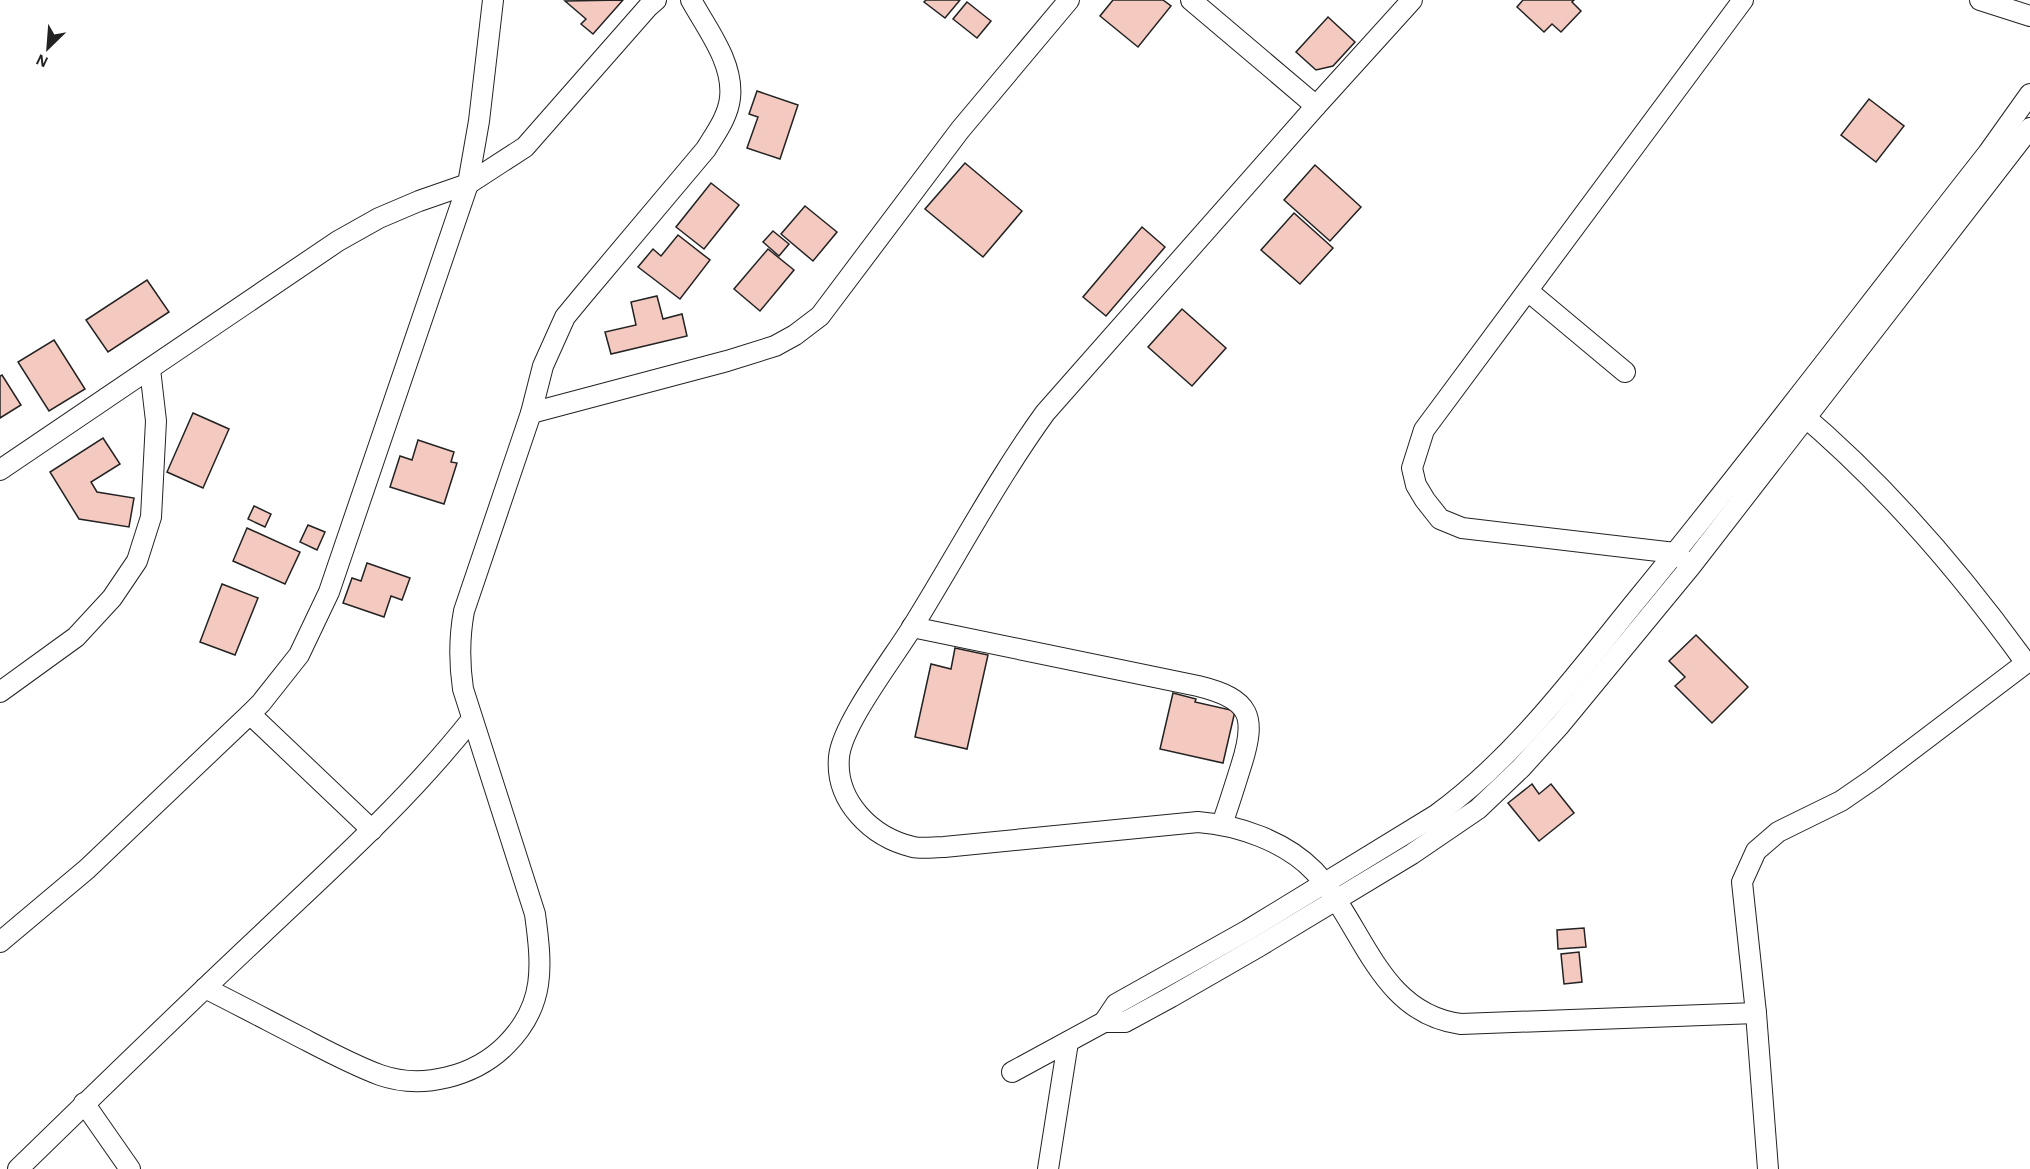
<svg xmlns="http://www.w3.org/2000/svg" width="2030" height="1169" font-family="'Alegreya Sans',sans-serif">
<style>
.building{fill:#f3c9c0;stroke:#222;stroke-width:1.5}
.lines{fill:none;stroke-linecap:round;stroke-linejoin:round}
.minor-casing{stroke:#222;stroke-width:22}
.minor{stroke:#fff;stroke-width:20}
</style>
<rect width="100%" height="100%" fill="#fff"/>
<!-- building -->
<g class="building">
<polygon points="623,0 593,34 581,24 586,19 565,1"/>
<polygon points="926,0 960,0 945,18 924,2"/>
<polygon points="1113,0 1163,0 1171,6 1138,47 1100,16"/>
<polygon points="1523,0 1574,0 1572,2 1581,11 1561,32 1552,24 1544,32 1517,7"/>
<polygon points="967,2 991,21 977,38 953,19"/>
<polygon points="1328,17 1355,42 1333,66 1316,70 1296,52"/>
<polygon points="757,91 798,105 780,159 747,148 758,117 749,114"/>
<polygon points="1869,99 1904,126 1876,162 1841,135"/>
<polygon points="965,163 1022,211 983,257 925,209"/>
<polygon points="1315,165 1361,207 1330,241 1284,200"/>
<polygon points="711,183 739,205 704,249 676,227"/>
<polygon points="805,206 837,232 813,261 781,234"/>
<polygon points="1294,213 1333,248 1300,284 1261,250"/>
<polygon points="1142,227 1165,247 1106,316 1083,297"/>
<polygon points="773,231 789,244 779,256 763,242"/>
<polygon points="678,235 710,260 680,299 638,267 653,249 661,256"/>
<polygon points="768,249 794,270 760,311 734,289"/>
<polygon points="147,280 169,312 108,352 86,320"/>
<polygon points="657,296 663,319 682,314 687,336 611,354 605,332 636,325 631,302"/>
<polygon points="1182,309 1226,348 1192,386 1148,347"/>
<polygon points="54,340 85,389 49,411 18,362"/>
<polygon points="2,375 21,405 0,418 0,376"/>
<polygon points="193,413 229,429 203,488 167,472"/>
<polygon points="103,438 120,464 91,482 97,492 134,498 129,527 79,519 50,472"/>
<polygon points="418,440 454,452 451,462 457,463 444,504 390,487 400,456 412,460"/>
<polygon points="254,506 271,514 265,527 248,519"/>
<polygon points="308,525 325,532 317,550 300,542"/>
<polygon points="247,528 300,552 285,584 233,561"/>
<polygon points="367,563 410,578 402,600 391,596 384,617 343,603 352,578 361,581"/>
<polygon points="222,584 258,598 235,655 200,642"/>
<polygon points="1696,635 1748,687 1712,723 1675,686 1685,677 1669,661"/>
<polygon points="955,648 988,655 967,749 915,737 931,664 951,669"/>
<polygon points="1173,693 1196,699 1195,702 1235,711 1223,763 1160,749"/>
<polygon points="1532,784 1539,794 1551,784 1574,813 1539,841 1508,803"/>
<polygon points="1584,928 1586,947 1558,949 1557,930"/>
<polygon points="1579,952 1582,982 1564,984 1561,954"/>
</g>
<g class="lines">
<!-- minor casing -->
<g class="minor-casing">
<g id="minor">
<polyline points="1191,0 1316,106"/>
<path d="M1412,0L1316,106L1045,413C996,481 957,555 913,626C894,657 842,724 839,757C835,801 871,837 913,847C922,849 934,847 944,847L1198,822C1238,825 1285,841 1314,871C1364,925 1378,1013 1461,1024L1756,1013"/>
<polyline points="1980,0 2030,16"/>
<polyline points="1528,291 1625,372"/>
<path d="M1797,410C1885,484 1959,570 2026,663"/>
<polyline points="531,413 727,361 775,346 795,335 820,316 960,130 1069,0"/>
<polyline points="0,470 338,241 379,218 419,201 468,184 525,147 648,7 656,0"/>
<polyline points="1682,559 1675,553 1462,528 1440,519 1425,500 1416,485 1412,468 1424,430 1743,0"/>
<path d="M912,627L1198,686C1251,699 1257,716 1241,766C1235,785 1229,805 1222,824"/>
<polyline points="0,692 76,637 112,598 137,561 151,517 156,421 150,369"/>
<polyline points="250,714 372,830"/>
<polyline points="0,942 87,869 250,714 261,703 299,655 329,592 468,184 479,121 493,0"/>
<path d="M205,988C237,1004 269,1021 302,1038C327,1051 353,1065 380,1075C423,1090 475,1076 506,1045C546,1005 542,966 535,914L463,689C459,662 459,638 464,611L531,413L543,366L565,317L584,294L706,149C715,134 728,117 730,98C734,63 707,29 691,0"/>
<path d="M1104,1022L1116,1004L1248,930L1436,815C1517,756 1577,673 1640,596C1759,451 1872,300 1988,153L2030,94"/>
<polyline points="1012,1072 1104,1022 1125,1022 1171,997 1258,947 1412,854 1478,809 1521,768 1560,725 1691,566 2030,128"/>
<polyline points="84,1103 130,1169"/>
<path d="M18,1169C98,1091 178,1013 260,936C334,866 409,799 472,719"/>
<polyline points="1048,1169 1068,1042"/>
<polyline points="1768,1169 1756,1013 1742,882 1756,851 1778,832 1841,801 1873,779 2026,663 2030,662"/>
</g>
</g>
<!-- minor -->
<use href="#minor" class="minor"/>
</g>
<!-- north arrow -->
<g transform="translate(48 48) rotate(205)" stroke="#ffffff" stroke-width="4.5" paint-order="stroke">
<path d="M0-4.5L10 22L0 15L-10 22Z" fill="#222222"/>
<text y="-9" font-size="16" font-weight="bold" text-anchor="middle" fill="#222222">N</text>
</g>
</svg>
